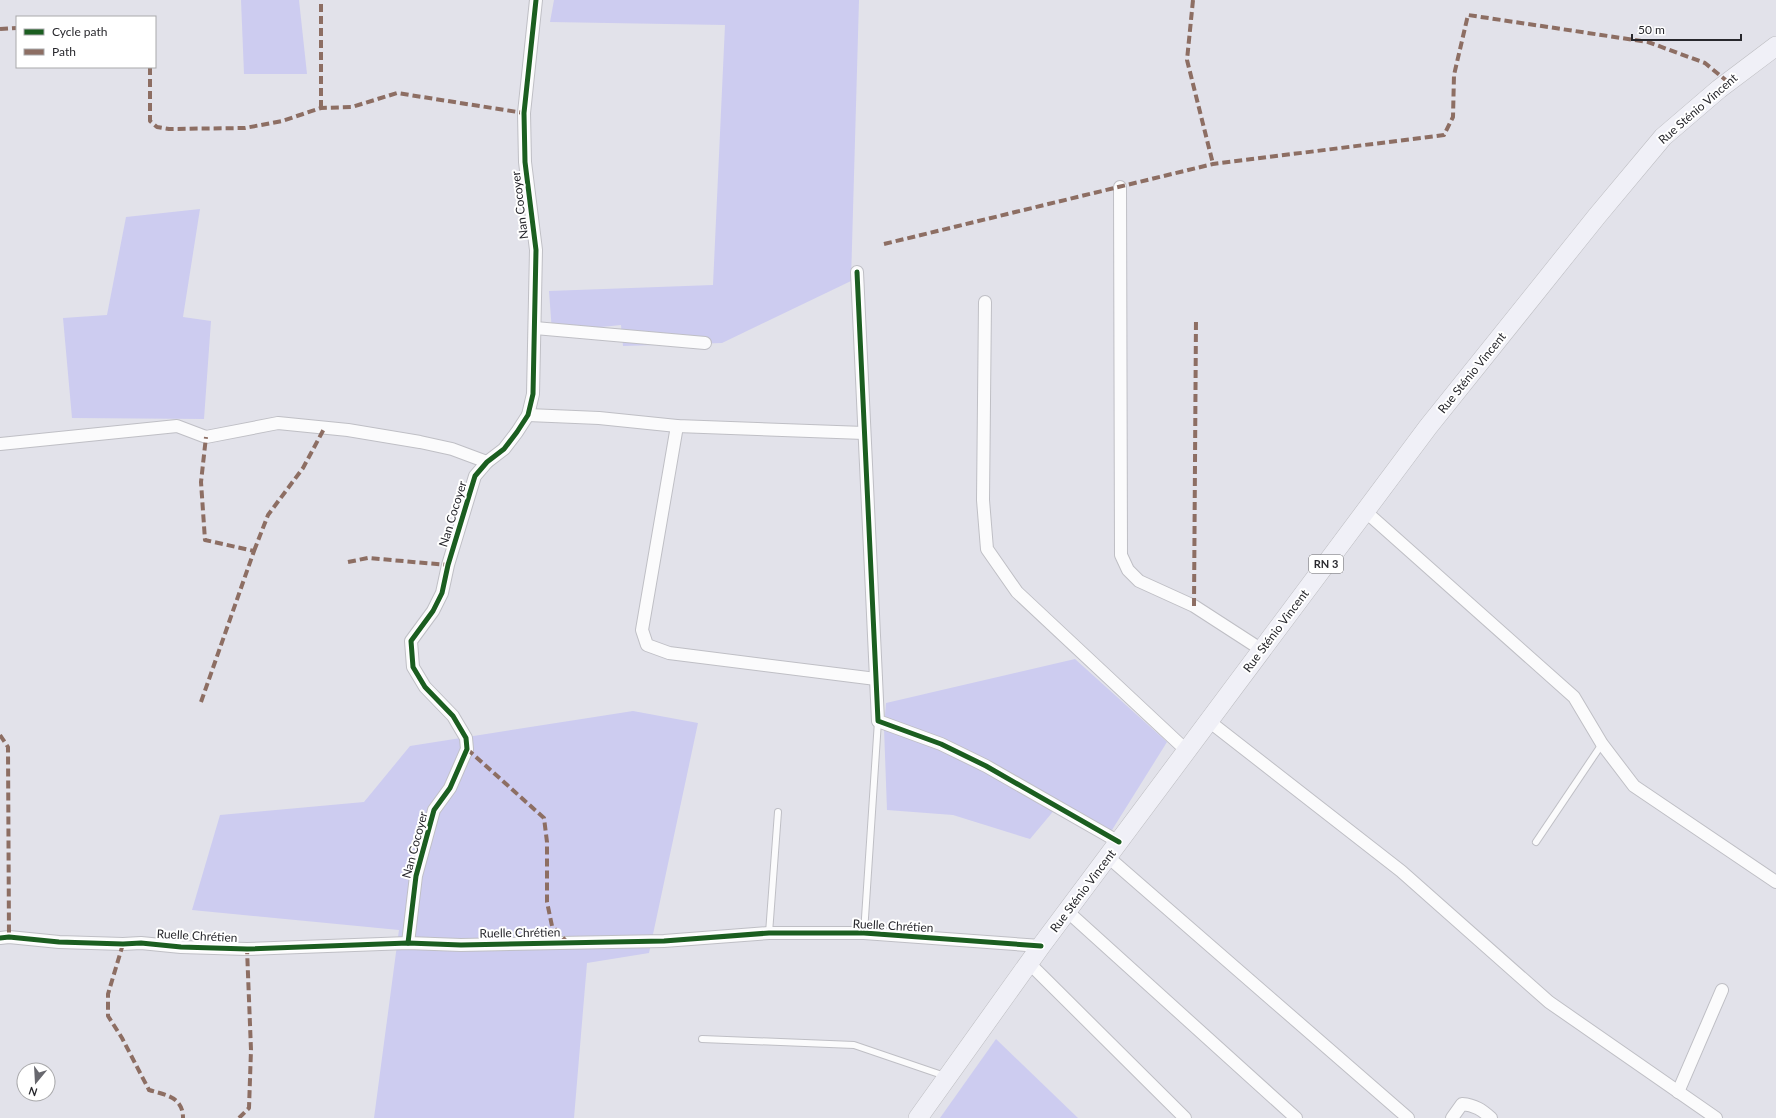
<svg xmlns="http://www.w3.org/2000/svg" width="1776" height="1118" font-family="Lato,sans-serif">
<style>
.green{fill:#cdccf0}
.lines{fill:none;stroke-linecap:round;stroke-linejoin:round}
.lane-casing{stroke:#bfbfc5;stroke-width:8}
.street-casing{stroke:#bfbfc5;stroke-width:14}
.primary-casing{stroke:#bdbdc1;stroke-width:20}
.lane{stroke:#fbfbfc;stroke-width:6}
.street{stroke:#fbfbfc;stroke-width:12}
.primary{stroke:#f0f0f7;stroke-width:19}
.quiet{stroke:#8d6e63;stroke-width:4;stroke-dasharray:8 4;stroke-linecap:butt}
.cycleway-casing{stroke:#fff;stroke-width:8}
.cycleway{stroke:#1b5e20;stroke-width:5}
.labels{text-anchor:middle;stroke-width:4;stroke-linejoin:round;paint-order:stroke}
.shield{fill:#fff;stroke:#68686b;stroke-width:1}
.shield-label{font-size:11px;font-weight:bold;fill:#27272c}
.street-label{font-size:12px;fill:#27272c;stroke:#fff}
</style>
<rect width="100%" height="100%" fill="#e2e2ea"/>
<!-- green -->
<g class="green">
<polygon points="241,0 299,0 307,74 244,74"/>
<polygon points="554,0 859,0 851,281 722,343 623,346 621,325 552,332 549,291 713,285 725,25 550,22"/>
<polygon points="200,209 183,317 211,321 204,419 72,418 63,318 107,315 126,217"/>
<polygon points="1075,659 1167,742 1107,838 1056,808 1030,839 953,815 887,810 884,728 886,703"/>
<polygon points="633,711 698,723 649,953 587,963 574,1118 374,1118 399,930 192,910 220,815 364,802 410,746"/>
<polygon points="996,1039 1078,1118 940,1118"/>
</g>
<g class="lines">
<!-- lane casing -->
<g class="lane-casing">
<g id="lane">
<polyline points="1536,842 1602,744"/>
<polyline points="769,933 778,812"/>
<polyline points="864,933 878,721"/>
<polyline points="702,1039 854,1045 945,1076"/>
</g>
</g>
<!-- street casing -->
<g class="street-casing">
<g id="street">
<polyline points="1120,187 1121,555 1128,570 1139,581 1194,606 1262,650"/>
<polyline points="857,272 878,721 941,744 986,766 1119,842"/>
<polyline points="985,302 983,500 987,549 1017,592 1187,751"/>
<polyline points="535,328 705,343"/>
<polyline points="528,415 599,418 677,426 864,433"/>
<polyline points="677,426 642,630 647,645 669,653 876,679"/>
<polyline points="0,444 177,426 206,437 278,423 348,430 420,442 452,449 487,462"/>
<polyline points="1365,511 1574,697 1602,744 1634,786 1776,882"/>
<polyline points="1210,722 1401,871 1549,1002 1716,1118"/>
<polyline points="1108,857 1408,1118"/>
<polyline points="1067,911 1296,1118"/>
<polyline points="0,938 9,937 59,942 123,944 141,943 181,947 247,949 408,943 461,945 664,941 769,933 864,933 1041,946"/>
<polyline points="408,943 416,876 434,810 450,788 467,749 466,738 453,716 425,687 413,667 411,641 433,611 442,593 448,565 475,476 487,462 504,449 517,432 528,415 533,394 536,250 525,162 524,113 536,0"/>
<polyline points="1029,963 1185,1118"/>
<polyline points="1678,1092 1722,990"/>
<path d="M1452,1118L1462,1104C1475,1105 1482,1110 1491,1118"/>
</g>
</g>
<!-- primary casing -->
<g class="primary-casing">
<polyline id="primary" points="918,1118 1041,946 1428,427 1597,216 1663,137 1719,89 1776,46"/>
</g>
<!-- lane -->
<use href="#lane" class="lane"/>
<!-- street -->
<use href="#street" class="street"/>
<!-- primary -->
<use href="#primary" class="primary"/>
<!-- quiet -->
<g class="quiet">
<polyline points="1193,0 1187,60 1213,164"/>
<polyline points="0,29 17,28"/>
<polyline points="150,67 150,121 157,127 169,129 245,128 282,121 321,108 352,107 397,93 524,113"/>
<polyline points="321,108 321,0"/>
<polyline points="884,244 1213,164 1444,135 1453,117 1454,75 1468,15 1648,42 1705,63 1728,82"/>
<polyline points="254,551 268,515 303,468 325,427"/>
<polyline points="348,562 368,558 448,565"/>
<polyline points="1194,606 1196,318"/>
<polyline points="201,702 254,551 205,540 201,482 206,437"/>
<polyline points="0,735 8,747 9,937"/>
<polyline points="467,749 544,818 547,842 547,902 552,926 568,943"/>
<path d="M123,944L108,994V1016L122,1038L149,1090C166,1095 183,1097 183,1118"/>
<polyline points="239,1118 249,1108 251,1050 247,949"/>
</g>
<!-- cycleway casing -->
<g class="cycleway-casing">
<g id="cycleway">
<polyline points="857,272 878,721 941,744 986,766 1119,842"/>
<polyline points="0,938 9,937 59,942 123,944 141,943 181,947 247,949 408,943 461,945 664,941 769,933 864,933 1041,946"/>
<polyline points="408,943 416,876 434,810 450,788 467,749 466,738 453,716 425,687 413,667 411,641 433,611 442,593 448,565 475,476 487,462 504,449 517,432 528,415 533,394 536,250 525,162 524,113 536,0"/>
</g>
</g>
<!-- cycleway -->
<use href="#cycleway" class="cycleway"/>
</g>
<g class="labels">
<!-- shield labels -->
<rect class="shield" x="1309" y="555" width="34" height="18" rx="3"/>
<g class="shield-label">
<text x="1326" y="568">RN 3</text>
</g>
<!-- street labels -->
<g class="street-label">
<text transform="translate(1698 109) rotate(-41)" y="4">Rue Sténio Vincent</text>
<text transform="translate(520 205) rotate(-97)" y="4">Nan Cocoyer</text>
<text transform="translate(1472 373) rotate(-51)" y="4">Rue Sténio Vincent</text>
<text transform="translate(453 514) rotate(-73)" y="4">Nan Cocoyer</text>
<text transform="translate(1276 631) rotate(-53)" y="4">Rue Sténio Vincent</text>
<text transform="translate(415 845) rotate(-75)" y="4">Nan Cocoyer</text>
<text transform="translate(1083 891) rotate(-53)" y="4">Rue Sténio Vincent</text>
<text transform="translate(893 926) rotate(3)" y="4">Ruelle Chrétien</text>
<text transform="translate(520 933) rotate(-1)" y="4">Ruelle Chrétien</text>
<text transform="translate(197 936) rotate(3)" y="4">Ruelle Chrétien</text>
</g>
</g>
<!-- legend -->
<rect x="16" y="16" width="140" height="52" fill="#ffffff" stroke="#a9a9ab"/>
<rect x="24" y="29" width="20" height="6" fill="#1b5e20" stroke="#a9a9ab"/>
<text x="52" y="36" font-size="12" fill="#27272c">Cycle path</text>
<rect x="24" y="49" width="20" height="6" fill="#8d6e63" stroke="#a9a9ab"/>
<text x="52" y="56" font-size="12" fill="#27272c">Path</text>
<!-- north arrow -->
<g transform="translate(36 1082) rotate(198)"><circle r="19" fill="#ffffff" stroke="#a9a9ab"/>
<path d="M0-3L7 15L0 10L-7 15Z" fill="#68686e"/>
<text y="-6" font-size="11" font-weight="bold" text-anchor="middle" fill="#27272c">N</text>
</g>
<!-- scale -->
<path d="M1632 34v6h109v-6" fill="none" stroke="#27272c" stroke-width="2"/>
<text x="1638" y="34" font-size="12" fill="#27272c" stroke="#ffffff" stroke-width="3" paint-order="stroke">50 m</text>
</svg>
